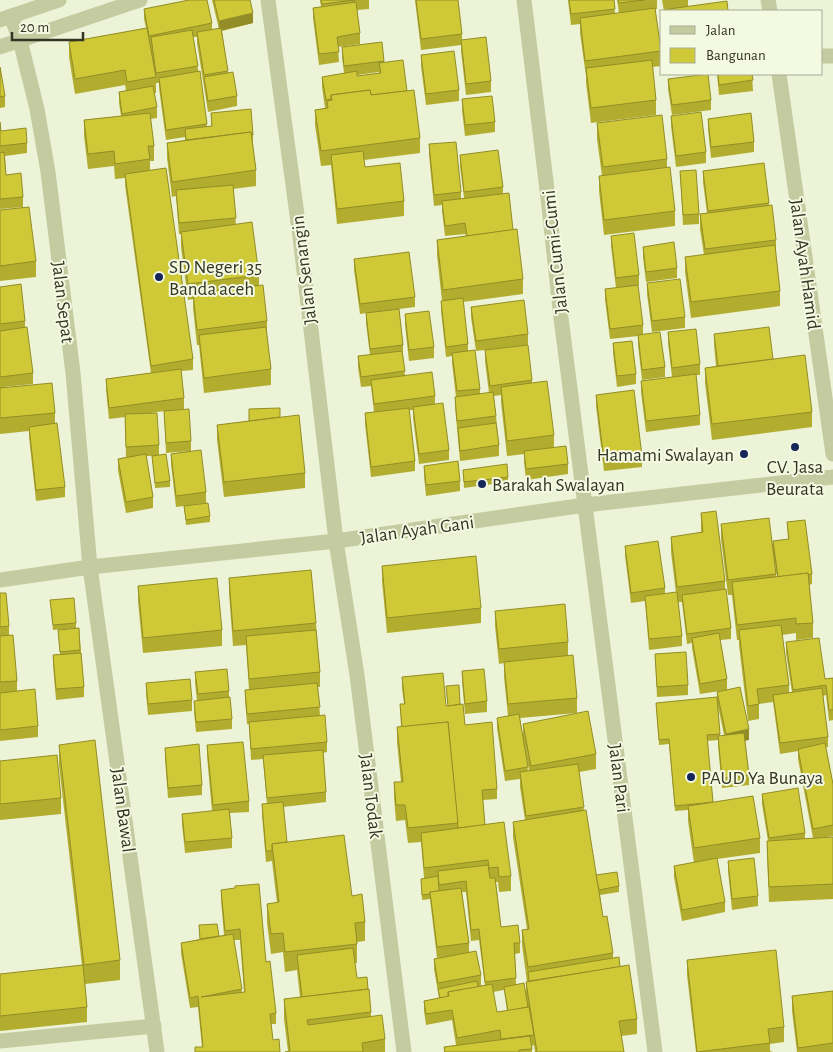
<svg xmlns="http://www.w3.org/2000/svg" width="833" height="1052" font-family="'Alegreya Sans',sans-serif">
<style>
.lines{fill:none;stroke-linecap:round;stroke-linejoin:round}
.minor{stroke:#c4cba1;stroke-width:15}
.wall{fill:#b3ad2f;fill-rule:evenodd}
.shaded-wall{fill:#928d26}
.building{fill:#d0c937;stroke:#928d26}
.poi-dot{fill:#172659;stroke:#f4fae2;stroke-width:2}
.labels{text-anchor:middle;stroke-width:4;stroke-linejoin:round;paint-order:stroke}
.street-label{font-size:19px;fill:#343525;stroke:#f4fae2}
.poi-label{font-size:19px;fill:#343525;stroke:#f4fae2;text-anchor:start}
</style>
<rect width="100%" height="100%" fill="#ecf3d6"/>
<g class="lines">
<!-- minor -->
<g class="minor">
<polyline points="268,0 300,237 336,541 357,675 404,1052"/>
<polyline points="524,0 548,198 561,318 655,1052"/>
<polyline points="768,0 770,11"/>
<polyline points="11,16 20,40 37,109 48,172 73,373 90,567 157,1052"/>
<polyline points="0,20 59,0"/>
<polyline points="0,47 140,0"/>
<polyline points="822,56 833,56"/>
<polyline points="779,74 833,454"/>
<polyline points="0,580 90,567 336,541 585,505 833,477"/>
<polyline points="0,1041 154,1026"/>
</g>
</g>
<!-- wall -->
<g class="wall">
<polygon points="212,0 250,0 253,23 222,31 228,73 237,96 237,106 208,112 197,43 197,37 193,37 207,127 211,126 211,113 253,135 253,145 256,170 256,186 233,189 236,225 259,275 259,285 267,321 267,336 271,369 271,385 204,393 199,345 197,345 193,308 193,299 188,300 181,247 181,234 179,234 176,196 172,197 167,158 167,143 185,140 185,137 166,140 159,88 159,83 156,83 156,78 156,93 154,93 157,107 157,118 150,119 154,146 154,161 150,161 150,171 193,359 193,370 181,371 184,398 184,409 170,411 191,441 191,451 206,492 206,503 176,507 171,464 171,454 190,451 166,453 164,411 151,413 159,445 159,455 170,481 170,487 155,488 152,456 146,456 153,497 153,508 126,513 118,470 118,459 126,457 125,417 109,419 106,390 106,379 151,373 125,185 125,178 115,179 114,166 88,169 84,136 84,120 121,116 119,103 119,92 126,91 125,85 75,94 69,57 69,42 146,28 144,19 144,9 212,23 212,30 219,29"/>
<polygon points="320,0 369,0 369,9 357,10 360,33 360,44 338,47 339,62 319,65 313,18 313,8 321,7"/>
<polygon points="415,0 458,0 462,34 462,40 491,81 491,92 466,95 461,51 461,45 421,50"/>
<polygon points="568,0 614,0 615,14 619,13 617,0 657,0 657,9 655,9 661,51 661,66 652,67 656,100 656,115 591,123 586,83 586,76 580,33 580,24 571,25"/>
<polygon points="662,0 688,0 688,7 664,11"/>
<path d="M382,42L384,63L407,91L420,138V153L364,160L365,167L404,201V216L337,224L331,165L321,166L315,125V110L325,108L322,87V77L344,73L342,57V47ZM379,72V73L357,76V75Z"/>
<polygon points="421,55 459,90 459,101 426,105 421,66"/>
<polygon points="0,67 5,96 5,107 0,108"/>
<polygon points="717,74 752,74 753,91 719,95"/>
<polygon points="668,79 711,100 711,110 672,115 668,89"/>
<polygon points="462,99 495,122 495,132 465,136 462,110"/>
<polygon points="671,116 706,152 706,163 676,167 671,126"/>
<polygon points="708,119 754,142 754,152 711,158 708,129"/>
<polygon points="0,122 1,131 27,143 27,153 5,156 6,175 23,197 23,207 0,209"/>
<polygon points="597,123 667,159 667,167 675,211 675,226 604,235 599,191 599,176 602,176 597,139"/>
<polygon points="429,144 461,192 461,199 464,198 460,166 460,155 503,187 503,193 513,230 523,279 523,294 463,302 468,344 468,351 480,389 480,394 489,393 485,361 485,350 532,380 532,383 554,435 554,447 568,464 568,474 526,480 524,462 524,454 507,456 501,402 501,395 494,396 499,445 499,456 460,461 455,407 455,397 456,397 452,363 452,356 446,357 441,311 441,301 442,301 437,255 437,240 466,236 465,234 445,236 442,211 442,205 434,206 429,155"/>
<polygon points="764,163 769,205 776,240 776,255 780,291 780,306 691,318 685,272 685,257 704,255 700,229 700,214 707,213 703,182 703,171"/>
<polygon points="680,171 699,214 699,224 683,225"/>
<polygon points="0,210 36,261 36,277 0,281"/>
<polygon points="611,236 639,275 639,285 631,286 643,325 643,334 665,367 665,377 642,380 638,345 638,336 610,339 605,300 605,289 616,288 611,246"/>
<polygon points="643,247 677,268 677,278 646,282 643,257"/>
<polygon points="354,259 415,297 415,307 399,309 403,345 403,355 405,376 435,396 435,404 449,450 449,460 419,464 413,418 413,410 409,410 415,461 415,471 371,477 365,424 365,413 374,412 371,386 361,387 358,367 358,356 370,355 366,323 366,313 360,314 354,270"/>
<polygon points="647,283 685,317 685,328 652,332 647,294"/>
<polygon points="0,287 25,321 25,328 33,373 33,384 4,387 55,413 55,424 65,487 65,497 36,501 29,437 29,431 0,434"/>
<polygon points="471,307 528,334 528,345 476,351 471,317"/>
<polygon points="405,314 434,347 434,358 409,361 405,325"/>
<polygon points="668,332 700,364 700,375 696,375 700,415 700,425 646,432 641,392 641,381 672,377 668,343"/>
<polygon points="714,334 773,359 812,412 812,427 712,440 705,383 705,368 716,366 714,344"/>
<polygon points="613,343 636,374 636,384 617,387 613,353"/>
<polygon points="596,395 642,456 642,467 604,471 596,406"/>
<polygon points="280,417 305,473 305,488 224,497 217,440 217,425"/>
<polygon points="424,466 460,481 460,491 426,496 424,476"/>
<polygon points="463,470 508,477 508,482 464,488"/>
<polygon points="184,506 210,516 210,522 186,525"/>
<polygon points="701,513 725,581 725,589 731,628 731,639 720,640 727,679 727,690 700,694 692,648 692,643 687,644 682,602 678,602 682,636 682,646 649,650 645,601 631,603 625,556 625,546 665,588 665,594 676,593 671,552 671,537 701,533"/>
<polygon points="787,522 812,574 812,584 809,585 813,623 813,638 796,640 796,633 782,635 789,685 789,693 792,692 786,653 786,642 825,679 833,678 833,720 829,721 826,695 823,696 828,737 828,747 826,747 833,784 833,836 821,838 833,837 833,899 769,902 767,856 767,841 768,841 762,804 762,794 805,833 805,839 813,838 798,759 798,751 780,754 773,702 759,704 759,719 748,721 739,645 739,640 737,640 732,595 728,595 721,539 721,524 776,574 776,577 777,577 773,551 773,541 788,539"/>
<polygon points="382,566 481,608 481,623 387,633 382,581"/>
<polygon points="229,578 316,623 320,672 320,687 318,687 320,716 327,742 327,752 323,753 326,792 326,802 283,807 287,842 352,896 365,922 365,941 357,942 357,963 355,963 357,978 371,1012 371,1017 385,1039 385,1052 285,1052 288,1051 284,1019 284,999 300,997 297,970 285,972 283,952 271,954 267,923 267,904 277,903 272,861 266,862 262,815 262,804 267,804 263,759 251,760 249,724 247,724 245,700 245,690 249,690 246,645 233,646 229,593"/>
<polygon points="138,586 222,630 222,646 143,653 138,601"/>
<polygon points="0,593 9,626 9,635 17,681 17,691 38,726 38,737 0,741"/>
<polygon points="50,600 76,623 76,628 53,630"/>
<path d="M495,611L568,642V655L577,698V713L520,718L523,738V724L596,754V769L579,772L584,811L596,875L619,886V892L600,895L603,917L613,953V958L620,967L637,1019V1034L621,1036L624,1052H535L534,1045L532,1046V1052H444V1047L456,1045L452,1020L426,1025L424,1011V1001L439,998L434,969V959L447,956L437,958L430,899L422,900L421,879L424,878L421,842L408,843L405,820L396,821L394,797V782H401L397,742V727H401L400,704H404L402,688V677L446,706H448L446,686L460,704L465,725L497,789V799L483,800L485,825L511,876V891L499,892L498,882H496L501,927L520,943V953L515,954L516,984L526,997V982H527L522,945V930L527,929L513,837V822L525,820L520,787V779L505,781L497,728V718L508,716L504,677V663L499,664L495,626ZM524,741L529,771H528ZM462,892H466L471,941L479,940L485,986L478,987L481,986V975L469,952V943ZM504,990L507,1011L497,1012L493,992Z"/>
<polygon points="79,628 84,687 84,697 56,700 53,665 53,655 60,654 58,630"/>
<polygon points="655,654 688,685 688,695 657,697"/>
<polygon points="462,671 487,701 487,712 465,714 462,681"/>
<polygon points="195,672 229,691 229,698 232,719 232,729 196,732 194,712 194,701 197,701 195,683"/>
<polygon points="146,683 192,700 192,711 148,715 146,693"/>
<path d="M717,692L749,740H745L749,775V785L722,788L718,746V740L707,741L713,802L760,838V853L717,859L725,902V912L682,921L674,877V866L694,863L688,821V810L675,811L669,744L659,745L656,703L717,697ZM718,706L724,735L720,736Z"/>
<polygon points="59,745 120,960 120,980 85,984 87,1007 87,1022 0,1031 0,974 82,966 59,765"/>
<polygon points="207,745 249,801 249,812 230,813 232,838 232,848 185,853 182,824 182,814 212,811 207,756"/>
<polygon points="165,748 202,785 202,795 168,798 165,758"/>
<polygon points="0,761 61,798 61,814 0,820"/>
<polygon points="728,861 758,896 758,906 732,910 728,871"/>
<path d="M221,890L266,962L276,1013V1024H271L273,1040L280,1052H195V1047H202L198,1007L190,1008L181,953V943L200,939L199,925L219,936L224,935L221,900ZM234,940H240L244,992H242Z"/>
<polygon points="687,960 784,1027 784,1042 770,1044 770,1051 773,1052 696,1052 687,975"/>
<polygon points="833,991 833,1052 797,1052 792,1011 792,996"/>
</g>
<!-- shaded-wall -->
<g class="shaded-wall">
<polygon points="253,13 253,23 219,31 219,21"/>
<polygon points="749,729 749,740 726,745 726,734"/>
</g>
<!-- building -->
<g class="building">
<polygon points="189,0 207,0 212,23 149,36 144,9"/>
<polygon points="214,0 250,0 253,13 219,21"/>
<polygon points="321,0 355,0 322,4"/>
<polygon points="416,0 458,0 462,34 421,39"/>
<polygon points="569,0 614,0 615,9 571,14"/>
<polygon points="618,0 644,0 619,3"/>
<polygon points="727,1 728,11 669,11 669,9"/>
<polygon points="356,2 360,33 337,37 339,52 319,54 313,8"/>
<polygon points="655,8 661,51 585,61 580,18"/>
<polygon points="147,28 156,77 127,82 125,70 75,79 69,42"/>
<polygon points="221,28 228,71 204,75 197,32"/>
<polygon points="192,30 198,66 156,73 151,37"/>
<polygon points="486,37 491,81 466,84 461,40"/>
<polygon points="382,42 384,61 344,66 342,47"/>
<polygon points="454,51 459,90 426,94 421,55"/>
<polygon points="403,60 407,91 371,95 370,90 331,95 331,99 326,100 322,77 357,71 357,76 381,73 379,63"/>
<polygon points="652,60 656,100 591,108 586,68"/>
<polygon points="0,67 5,96 0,97"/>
<polygon points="200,71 207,124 166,130 159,78"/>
<polygon points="233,72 237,96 208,101 204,77"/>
<polygon points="708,74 711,100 672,105 668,79"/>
<polygon points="718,74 752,74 753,80 719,85"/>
<polygon points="153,86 157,107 122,114 119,92"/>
<polygon points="370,90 371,95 414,90 420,138 321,151 315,110 328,108 327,101 332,100 331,95"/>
<polygon points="492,96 495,122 465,125 462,99"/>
<polygon points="251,109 253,135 252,135 251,132 186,140 185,129 212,126 211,113"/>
<polygon points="701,112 706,152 676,156 671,116"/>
<polygon points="150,113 154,146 148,146 150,159 115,164 114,151 88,154 84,120"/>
<polygon points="751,113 754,142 711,147 708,119"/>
<polygon points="662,115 667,159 603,167 597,123"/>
<polygon points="0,122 1,131 26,128 27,143 0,146"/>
<polygon points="251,132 256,170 172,182 167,143"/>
<polygon points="456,142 461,192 434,195 429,144"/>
<polygon points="498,150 503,187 464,192 460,155"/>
<polygon points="363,151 365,167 400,163 404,201 337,209 331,155"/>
<polygon points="4,152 6,175 21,173 23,197 0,199 0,153"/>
<polygon points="764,163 769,203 708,211 703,171"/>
<polygon points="670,167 675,211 604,220 599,176"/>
<polygon points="166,168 193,359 151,366 125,174"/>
<polygon points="696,170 699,214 683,215 680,171"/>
<polygon points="233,185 236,218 179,223 176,190"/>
<polygon points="509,193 513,230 467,236 465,223 445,226 442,201"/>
<polygon points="772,205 776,240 705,249 700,214"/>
<polygon points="29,207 36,261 0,266 0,210"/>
<polygon points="252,222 259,275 188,284 181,232"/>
<polygon points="517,229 523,279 443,290 437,240"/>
<polygon points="634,233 639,275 616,278 611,236"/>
<polygon points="674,242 677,268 646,272 643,247"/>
<polygon points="775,245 780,291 691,302 685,257"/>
<polygon points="409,252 415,297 360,304 354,259"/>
<polygon points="680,279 685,317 652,321 647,283"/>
<polygon points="21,284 25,321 0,324 0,287"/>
<polygon points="263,285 267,321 197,330 193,293"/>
<polygon points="638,285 643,325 610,329 605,289"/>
<polygon points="463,298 468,344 446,347 441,301"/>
<polygon points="524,300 528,334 476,341 471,307"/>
<polygon points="399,309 403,345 370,349 366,313"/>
<polygon points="429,311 434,347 409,350 405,314"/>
<polygon points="27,327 33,373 0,377 0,331"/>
<polygon points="266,327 271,369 204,378 199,335"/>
<polygon points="769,327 773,359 718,366 714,334"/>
<polygon points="696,329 700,364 672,368 668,332"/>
<polygon points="660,332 665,367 642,370 638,335"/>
<polygon points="632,341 636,374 617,376 613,343"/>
<polygon points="528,345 532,380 490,386 485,350"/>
<polygon points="475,350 480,389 457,391 452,353"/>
<polygon points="402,351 405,371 361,377 358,356"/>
<polygon points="805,355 812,412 712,424 705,368"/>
<polygon points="181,369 184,398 109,408 106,379"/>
<polygon points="432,372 435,396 374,404 371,380"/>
<polygon points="696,374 700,415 646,421 641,381"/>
<polygon points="547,381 554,435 507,441 501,387"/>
<polygon points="52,383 55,413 0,418 0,388"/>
<polygon points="634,390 642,456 604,461 596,395"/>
<polygon points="493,392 496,416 457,421 455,397"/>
<polygon points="443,403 449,450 419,454 413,407"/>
<polygon points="280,408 280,417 249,421 249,409"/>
<polygon points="409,408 415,461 371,467 365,413"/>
<polygon points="189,409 191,441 166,443 164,411"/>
<polygon points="157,413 159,445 126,447 125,414"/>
<polygon points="299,415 305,473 224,482 217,425"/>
<polygon points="57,423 65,487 36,490 29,427"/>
<polygon points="496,423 499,445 460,451 458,428"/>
<polygon points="566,446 568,464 526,469 524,451"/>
<polygon points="201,450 206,492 176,496 171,454"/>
<polygon points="146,454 153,497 126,502 118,459"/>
<polygon points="166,454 170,481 155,483 152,456"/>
<polygon points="458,461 460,481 426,485 424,466"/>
<polygon points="507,464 508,477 464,482 463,470"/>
<polygon points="208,503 210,516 186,520 184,506"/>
<polygon points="716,511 725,581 677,587 671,537 703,532 701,513"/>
<polygon points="769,518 776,574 728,580 721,524"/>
<polygon points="805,520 812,574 808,575 808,573 778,577 773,541 789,539 787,522"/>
<polygon points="658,541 665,588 631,593 625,546"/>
<polygon points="476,556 481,608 387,618 382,566"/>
<polygon points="311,570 316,623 233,631 229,578"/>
<polygon points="808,573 813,623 796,624 796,618 737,625 732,582"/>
<polygon points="217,578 222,630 143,638 138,586"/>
<polygon points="726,589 731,628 687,634 682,595"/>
<polygon points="677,592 682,636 649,639 645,596"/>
<polygon points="0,593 6,593 9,626 0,627"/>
<polygon points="74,598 76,623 53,625 50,600"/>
<polygon points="565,604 568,642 499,649 495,611"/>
<polygon points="781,625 789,685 757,689 759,704 748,706 739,630"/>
<polygon points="79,628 80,650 60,652 58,630"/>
<polygon points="316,630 320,672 249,679 246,636"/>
<polygon points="719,633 727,679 700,684 692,638"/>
<polygon points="13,635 17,681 0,682 0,636"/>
<polygon points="819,638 825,679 833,678 833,710 829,710 826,685 793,690 786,642"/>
<polygon points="686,652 688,685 657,687 655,654"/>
<polygon points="81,653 84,687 56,689 53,655"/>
<polygon points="573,655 577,698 508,704 504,662"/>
<polygon points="227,669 229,691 198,694 195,672"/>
<polygon points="484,669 487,701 465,704 462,671"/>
<polygon points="443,673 446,706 463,704 465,725 492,722 497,789 482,790 485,825 458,828 448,722 402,727 400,704 405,704 402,677"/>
<polygon points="190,679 192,700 148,704 146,683"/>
<polygon points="317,683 320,707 247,714 245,690"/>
<polygon points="459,685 460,704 448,706 446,686"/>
<polygon points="740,687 749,729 726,734 717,692"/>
<polygon points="822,688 828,737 780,743 773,695"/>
<polygon points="35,689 38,726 0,730 0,693"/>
<polygon points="230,697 232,719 196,722 194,701"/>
<polygon points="717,697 720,734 707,735 713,802 675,806 669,739 659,740 656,703"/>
<polygon points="588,711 596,754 531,766 523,724"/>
<polygon points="519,714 528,767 505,771 497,718"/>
<polygon points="325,715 327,742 251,749 249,722"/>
<polygon points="448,722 458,823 408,828 405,805 396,805 394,782 403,782 397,727"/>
<polygon points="744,733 749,775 722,778 718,736"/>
<polygon points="95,740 120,960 84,965 59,745"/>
<polygon points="243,742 249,801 213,805 207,745"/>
<polygon points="825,743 833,784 833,825 813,829 798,749"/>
<polygon points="199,744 202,785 168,788 165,748"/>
<polygon points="323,750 326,792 267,798 263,755"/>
<polygon points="57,755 61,798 0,804 0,761"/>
<polygon points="578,764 584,807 526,816 520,772"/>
<polygon points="798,788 805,833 769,838 762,794"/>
<polygon points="753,796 760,838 694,848 688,806"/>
<polygon points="283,802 287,842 272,844 272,851 266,851 262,804"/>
<polygon points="229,809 232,838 185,842 182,814"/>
<polygon points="586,810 603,917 607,916 613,953 528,967 522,930 529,929 513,822"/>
<polygon points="504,822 511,876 499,877 498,867 489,868 488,860 424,868 421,833"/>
<polygon points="344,835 352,896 362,894 365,922 355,923 357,944 285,952 283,933 271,934 267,904 279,902 272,844"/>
<polygon points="833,837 833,884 769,887 767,841"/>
<polygon points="717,858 725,902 682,910 674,866"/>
<polygon points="754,858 758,896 732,899 728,861"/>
<polygon points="488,865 490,878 495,878 501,927 518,925 520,943 514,943 516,978 485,982 479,929 471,930 466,881 439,885 438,871"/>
<polygon points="617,872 619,886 599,890 596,875"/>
<polygon points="438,876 439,891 430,892 430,894 422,895 421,879"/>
<polygon points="259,884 266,962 270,961 276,1013 270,1014 273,1040 279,1039 280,1052 195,1052 195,1047 203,1047 198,996 190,998 181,943 233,934 242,989 201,997 245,992 240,929 225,931 221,890 235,888 235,886"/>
<polygon points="461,888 469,943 437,947 430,892"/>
<polygon points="217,924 219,936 200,939 199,925"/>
<polygon points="353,948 357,978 367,977 368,989 302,997 297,955"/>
<polygon points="776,950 784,1027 768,1029 770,1043 697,1052 687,960"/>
<polygon points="476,951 481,975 438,983 434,959"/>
<polygon points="619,957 620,967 529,981 528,972"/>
<polygon points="83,965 87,1007 0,1016 0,974"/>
<polygon points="629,965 637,1019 619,1021 624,1052 537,1052 526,982"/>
<polygon points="477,981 478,987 448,992 448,997 440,998 438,989"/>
<polygon points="524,983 528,1007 508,1011 504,987"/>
<polygon points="492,984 497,1012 529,1007 534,1035 501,1039 500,1030 457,1038 452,1010 426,1014 424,1001 449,996 448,992"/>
<polygon points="369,989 371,1012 307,1020 308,1025 382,1015 385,1039 362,1043 363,1052 285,1052 290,1051 284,999"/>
<polygon points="833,991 833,1043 798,1048 792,996"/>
<polygon points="530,1036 532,1049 519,1050 519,1052 445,1052 444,1047"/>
</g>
<!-- markers -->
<g class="poi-dot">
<circle cx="159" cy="277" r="5"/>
<circle cx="795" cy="447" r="5"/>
<circle cx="744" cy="454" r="5"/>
<circle cx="482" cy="484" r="5"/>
<circle cx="691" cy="777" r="5"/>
</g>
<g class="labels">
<!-- street labels -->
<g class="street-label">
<text transform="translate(554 252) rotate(-96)" y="7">Jalan Cumi-Cumi</text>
<text transform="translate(806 264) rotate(82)" y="7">Jalan Ayah Hamid</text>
<text transform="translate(303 270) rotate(-97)" y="7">Jalan Senangin</text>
<text transform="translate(64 302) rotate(83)" y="7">Jalan Sepat</text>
<text transform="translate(417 529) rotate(-8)" y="7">Jalan Ayah Gani</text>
<text transform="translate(620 778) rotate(83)" y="7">Jalan Pari</text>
<text transform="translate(372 796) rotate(83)" y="7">Jalan Todak</text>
<text transform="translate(124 810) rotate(82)" y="7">Jalan Bawal</text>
</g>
<!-- poi labels -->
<g class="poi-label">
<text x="169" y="273">SD Negeri 35<tspan x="169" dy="22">Banda aceh</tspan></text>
<text x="734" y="461" text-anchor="end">Hamami Swalayan</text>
<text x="795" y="473" text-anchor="middle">CV. Jasa<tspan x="795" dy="22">Beurata</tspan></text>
<text x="492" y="491">Barakah Swalayan</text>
<text x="701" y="784">PAUD Ya Bunaya</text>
</g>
</g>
<!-- legend -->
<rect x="660" y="10" width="162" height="65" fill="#f4fae2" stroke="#a7ab96"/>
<rect x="670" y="26" width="25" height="8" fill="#c4cba1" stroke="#a7ab96"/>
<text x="706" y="35" font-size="15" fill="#343525">Jalan</text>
<rect x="670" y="48" width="25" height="15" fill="#d0c937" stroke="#a7ab96"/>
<text x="706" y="60" font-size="15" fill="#343525">Bangunan</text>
<!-- scale -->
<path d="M12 32v8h71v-8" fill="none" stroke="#343525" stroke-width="2.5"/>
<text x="20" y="32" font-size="15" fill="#343525" stroke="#f4fae2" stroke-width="4" paint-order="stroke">20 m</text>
</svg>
